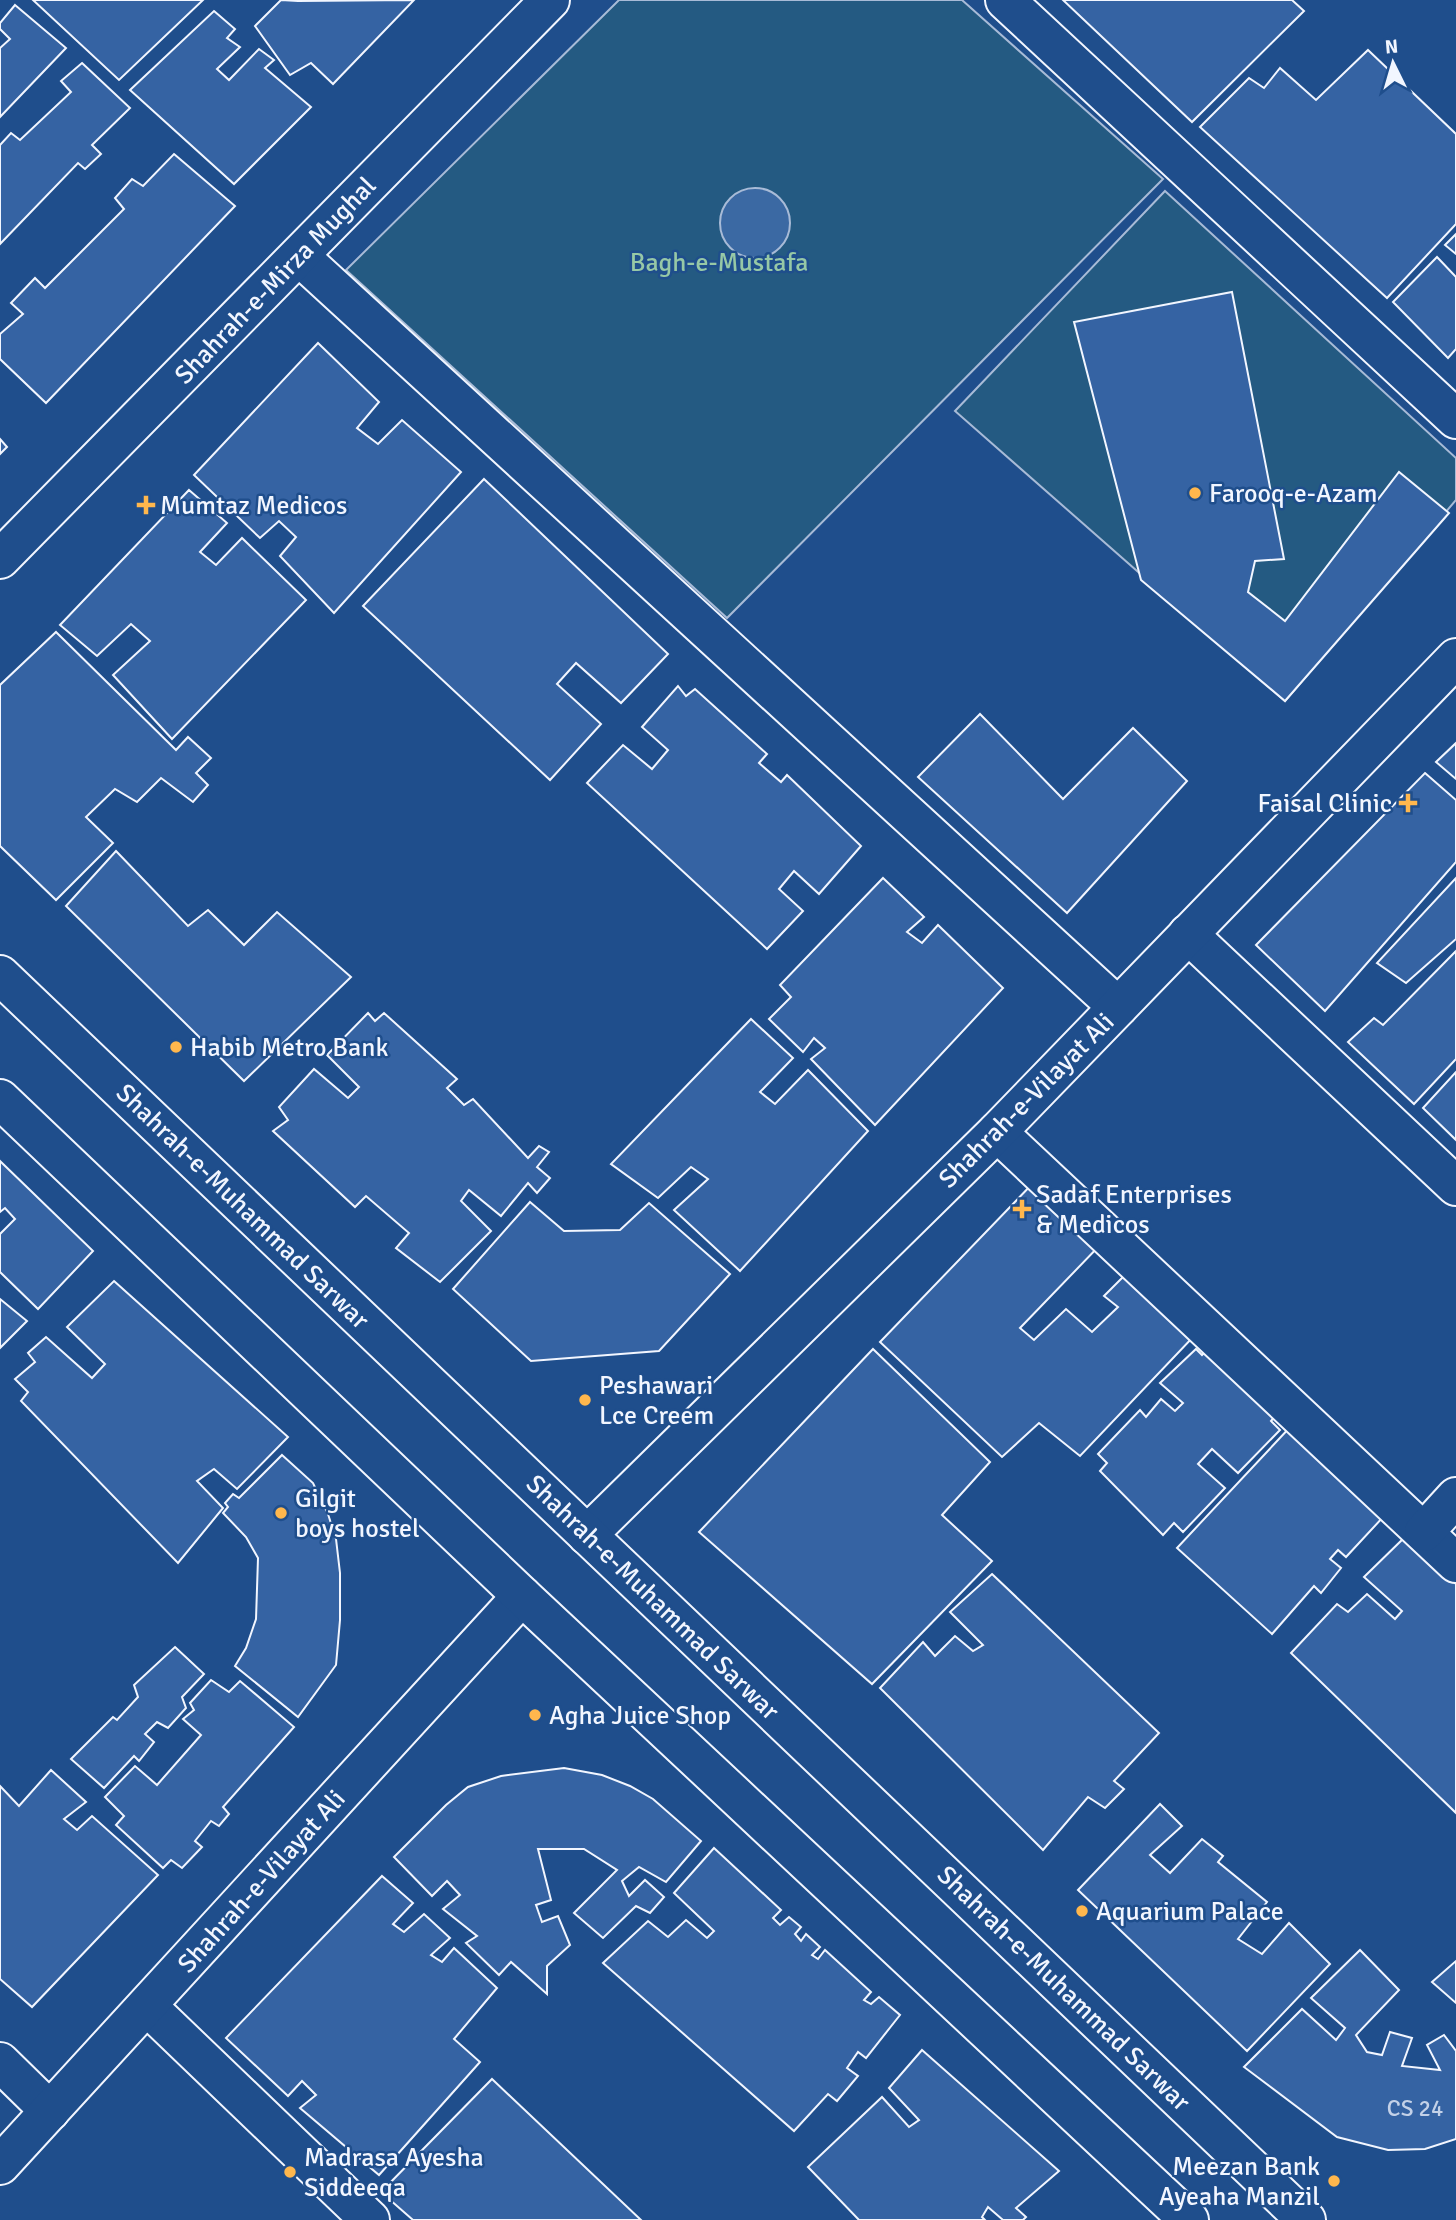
<svg xmlns="http://www.w3.org/2000/svg" width="1456" height="2220" font-family="Signika,sans-serif">
<style>
.green{fill:#245a82;stroke:#a8bbd7;stroke-width:2}
.water{fill:#3b69a3;stroke:#a8bbd7;stroke-width:2}
.building{fill:#3563a3;stroke:#f2f6ff;stroke-width:2}
.lines{fill:none;stroke-linecap:round;stroke-linejoin:round}
.minor-casing{stroke:#f2f6ff;stroke-width:42}
.tertiary-casing{stroke:#f2f6ff;stroke-width:42}
.secondary-casing{stroke:#f2f6ff;stroke-width:42}
.minor{stroke:#1f4e8c;stroke-width:38}
.tertiary{stroke:#1f4e8c;stroke-width:38}
.secondary{stroke:#1f4e8c;stroke-width:38}
.poi-dot{fill:#ffb74d;stroke:#1f4e8c;stroke-width:2.5}
.labels{text-anchor:middle;stroke-width:5;stroke-linejoin:round;paint-order:stroke}
.number-label{font-size:23px;fill:#c3d1e8}
.park-label{font-size:26px;fill:#97c8a6;stroke:#1f4e8c}
.street-label{font-size:26px;fill:#f2f6ff;stroke:#1f4e8c}
.poi-label{font-size:26px;fill:#f2f6ff;stroke:#1f4e8c;text-anchor:start}
</style>
<rect width="100%" height="100%" fill="#1f4e8c"/>
<!-- green -->
<g class="green">
<polygon points="619,0 962,0 1163,179 727,618 346,270"/>
<polygon points="1165,191 1456,458 1456,500 1285,701 955,411"/>
</g>
<!-- water -->
<circle class="water" cx="755" cy="223" r="35"/>
<!-- building -->
<g class="building">
<polygon points="33,0 203,0 119,80"/>
<polygon points="281,0 298,1 414,0 333,84 311,63 290,75 255,26"/>
<polygon points="1063,0 1292,0 1304,11 1192,122"/>
<polygon points="15,5 66,48 0,117 0,48 10,39 0,29 0,23"/>
<polygon points="214,11 235,29 227,38 240,47 217,69 229,80 259,49 274,60 265,68 311,107 234,184 130,90"/>
<polygon points="1368,50 1456,134 1456,224 1387,298 1200,127 1249,78 1264,88 1280,68 1316,100"/>
<polygon points="82,63 130,108 92,145 101,154 85,169 78,163 0,244 0,145 11,133 20,140 71,92 61,81"/>
<polygon points="174,154 235,206 46,403 0,359 0,334 23,314 11,303 35,278 45,288 124,209 115,198 132,179 143,186"/>
<polygon points="1456,234 1456,254 1445,245"/>
<polygon points="1437,257 1456,277 1456,349 1448,358 1393,302"/>
<polygon points="1232,292 1284,559 1255,561 1248,592 1285,621 1399,472 1449,513 1285,701 1141,580 1074,322"/>
<polygon points="318,343 379,402 357,428 378,444 402,420 461,472 334,613 280,556 296,537 279,521 260,538 194,475"/>
<polygon points="0,439 7,447 0,454"/>
<polygon points="484,479 668,654 621,703 576,663 557,684 601,724 550,780 363,606"/>
<polygon points="189,490 227,523 200,552 216,565 242,538 306,600 172,739 113,675 150,641 131,624 97,656 60,625"/>
<polygon points="56,632 176,750 188,737 211,758 196,773 208,785 193,802 161,778 137,802 115,789 86,817 113,843 56,900 0,846 0,685"/>
<polygon points="678,686 686,696 695,689 767,754 759,763 781,782 787,775 861,846 819,894 794,871 779,889 803,911 767,949 587,783 623,745 652,769 668,750 642,727"/>
<polygon points="980,714 1063,799 1133,728 1187,781 1067,913 918,777"/>
<polygon points="1456,743 1456,779 1436,762"/>
<polygon points="1425,773 1456,800 1456,862 1325,1011 1256,945"/>
<polygon points="116,851 188,926 208,910 244,945 277,912 351,977 244,1081 66,906"/>
<polygon points="883,878 924,917 907,932 922,943 938,925 1003,988 875,1125 811,1059 825,1048 814,1038 803,1052 769,1019 791,997 780,985"/>
<polygon points="1456,878 1456,939 1406,983 1377,963"/>
<polygon points="1456,951 1456,1059 1414,1104 1348,1042 1374,1018 1383,1025"/>
<polygon points="368,1013 375,1021 384,1013 457,1079 447,1088 464,1105 473,1099 528,1158 539,1146 549,1152 537,1167 550,1178 537,1193 528,1183 501,1216 469,1190 461,1201 491,1231 440,1282 396,1248 409,1233 366,1196 355,1207 273,1131 288,1120 279,1107 314,1069 348,1098 359,1087 327,1055"/>
<polygon points="751,1019 793,1058 760,1092 775,1104 808,1070 868,1131 740,1271 674,1210 708,1179 691,1167 658,1198 611,1164"/>
<polygon points="1456,1072 1456,1140 1423,1108"/>
<polygon points="0,1161 93,1251 38,1309 0,1272 0,1234 15,1219 5,1208 0,1212"/>
<polygon points="1036,1180 1102,1243 1020,1328 1034,1340 1066,1309 1092,1332 1118,1307 1104,1296 1131,1269 1195,1335 1080,1456 1039,1423 1002,1457 880,1342"/>
<polygon points="530,1202 564,1231 620,1230 649,1203 730,1274 659,1351 531,1361 453,1289"/>
<polygon points="114,1281 288,1437 237,1489 214,1469 197,1481 223,1508 178,1563 21,1401 28,1392 15,1379 35,1362 28,1353 46,1337 92,1378 105,1364 67,1327"/>
<polygon points="0,1299 27,1321 0,1348"/>
<polygon points="1209,1348 1278,1413 1271,1421 1280,1430 1238,1473 1212,1449 1198,1464 1225,1488 1183,1532 1174,1523 1163,1535 1100,1471 1107,1463 1098,1454 1140,1410 1146,1417 1161,1399 1175,1411 1183,1403 1160,1383 1196,1349 1202,1355"/>
<polygon points="873,1349 990,1462 942,1515 992,1561 872,1684 699,1532"/>
<polygon points="1293,1424 1385,1515 1346,1557 1338,1550 1330,1559 1341,1568 1321,1593 1314,1586 1272,1634 1177,1548"/>
<polygon points="282,1455 313,1483 328,1514 336,1539 340,1573 340,1620 336,1665 298,1717 235,1666 246,1648 256,1619 258,1558 246,1537 223,1513 228,1507 225,1503 233,1494 239,1498"/>
<polygon points="1406,1536 1456,1584 1456,1813 1291,1653 1337,1604 1348,1612 1367,1594 1395,1619 1402,1611 1364,1577"/>
<polygon points="992,1574 1159,1733 1114,1781 1124,1789 1105,1808 1088,1797 1043,1850 880,1688 923,1642 935,1656 955,1636 973,1651 983,1645 950,1612"/>
<polygon points="175,1647 204,1674 182,1697 186,1708 168,1728 157,1722 145,1734 154,1742 139,1761 134,1756 104,1788 71,1759 113,1717 117,1720 138,1697 134,1685"/>
<polygon points="211,1680 229,1692 240,1681 294,1727 223,1807 229,1814 219,1826 211,1821 195,1841 202,1847 182,1868 171,1860 163,1868 116,1825 124,1816 105,1797 135,1766 157,1785 201,1735 183,1719 194,1710 190,1703"/>
<polygon points="564,1768 602,1775 630,1786 653,1799 701,1841 666,1882 639,1867 622,1881 629,1896 645,1880 664,1897 650,1913 636,1906 603,1938 574,1913 617,1870 584,1849 538,1849 551,1900 536,1905 542,1922 558,1916 570,1945 547,1966 547,1994 511,1962 499,1975 466,1943 477,1936 443,1909 460,1895 447,1881 432,1896 394,1857 446,1805 468,1787 501,1776"/>
<polygon points="51,1770 86,1802 64,1819 77,1830 92,1816 158,1875 32,2007 0,1979 0,1786 19,1806"/>
<polygon points="1160,1804 1182,1826 1150,1855 1170,1873 1202,1839 1223,1856 1218,1862 1267,1902 1238,1939 1262,1954 1289,1923 1330,1964 1247,2051 1078,1890"/>
<polygon points="714,1848 781,1910 773,1918 780,1925 789,1917 801,1927 795,1934 801,1941 806,1934 820,1947 812,1955 818,1959 825,1950 871,1992 864,2000 871,2004 879,1997 900,2015 866,2058 858,2052 847,2068 858,2076 837,2101 828,2094 794,2131 603,1963 648,1921 668,1937 686,1920 707,1938 714,1931 674,1893"/>
<polygon points="382,1876 413,1903 393,1924 404,1932 424,1914 450,1938 431,1955 442,1962 454,1948 497,1988 454,2039 480,2062 379,2175 300,2108 316,2095 302,2081 288,2096 226,2038"/>
<polygon points="1360,1950 1399,1990 1356,2035 1367,2052 1382,2055 1390,2032 1412,2038 1402,2066 1440,2070 1427,2045 1444,2035 1456,2051 1456,2139 1425,2149 1388,2150 1337,2137 1244,2067 1302,2009 1336,2040 1345,2028 1311,1998"/>
<polygon points="1456,1961 1456,2003 1432,1982"/>
<polygon points="922,2050 1059,2171 1016,2208 1026,2217 1023,2220 1003,2220 988,2207 982,2217 985,2220 859,2220 808,2167 882,2097 909,2127 919,2120 889,2088"/>
<polygon points="492,2079 641,2220 413,2220 381,2192"/>
</g>
<g class="lines">
<!-- minor casing -->
<g class="minor-casing">
<g id="minor">
<polyline points="1005,0 1456,419"/>
<polyline points="299,256 1118,1007"/>
<polyline points="0,559 550,0"/>
<polyline points="1188,934 1456,1186"/>
<polyline points="997,1132 1456,1563"/>
<polyline points="1424,1532 1456,1497"/>
<polyline points="147,2006 370,2220"/>
<polyline points="0,2062 50,2111"/>
</g>
</g>
<!-- tertiary casing -->
<g class="tertiary-casing">
<g id="tertiary">
<polyline points="587,1535 997,1132 1456,658"/>
<polyline points="0,2165 522,1596"/>
</g>
</g>
<!-- secondary casing -->
<g class="secondary-casing">
<g id="secondary">
<polyline points="0,975 1306,2220"/>
<polyline points="0,1099 522,1596 1189,2220"/>
</g>
</g>
<!-- minor -->
<use href="#minor" class="minor"/>
<!-- tertiary -->
<use href="#tertiary" class="tertiary"/>
<!-- secondary -->
<use href="#secondary" class="secondary"/>
</g>
<!-- markers -->
<g class="poi-dot">
<circle cx="1195" cy="493" r="7"/>
<path d="M142.5 494.5h7v7h7v7h-7v7h-7v-7h-7v-7h7z"/>
<path d="M1404.5 792.5h7v7h7v7h-7v7h-7v-7h-7v-7h7z"/>
<circle cx="176" cy="1047" r="7"/>
<path d="M1018.5 1198.5h7v7h7v7h-7v7h-7v-7h-7v-7h7z"/>
<circle cx="585" cy="1400" r="7"/>
<circle cx="281" cy="1513" r="7"/>
<circle cx="535" cy="1715" r="7"/>
<circle cx="1082" cy="1911" r="7"/>
<circle cx="290" cy="2172" r="7"/>
<circle cx="1334" cy="2181" r="7"/>
</g>
<g class="labels">
<!-- number labels -->
<g class="number-label">
<text x="1415" y="2116">CS 24</text>
</g>
<!-- park labels -->
<g class="park-label">
<text x="719" y="271">Bagh-e-Mustafa</text>
</g>
<!-- street labels -->
<g class="street-label">
<text transform="translate(275 280) rotate(-46)" y="9">Shahrah-e-Mirza Mughal</text>
<text transform="translate(1026 1100) rotate(-45)" y="9">Shahrah-e-Vilayat Ali</text>
<text transform="translate(243 1206) rotate(44)" y="9">Shahrah-e-Muhammad Sarwar</text>
<text transform="translate(653 1597) rotate(44)" y="9">Shahrah-e-Muhammad Sarwar</text>
<text transform="translate(261 1881) rotate(-48)" y="9">Shahrah-e-Vilayat Ali</text>
<text transform="translate(1064 1988) rotate(44)" y="9">Shahrah-e-Muhammad Sarwar</text>
</g>
<!-- poi labels -->
<g class="poi-label">
<text x="1209" y="502">Farooq-e-Azam</text>
<text x="160" y="514">Mumtaz Medicos</text>
<text x="1392" y="812" text-anchor="end">Faisal Clinic</text>
<text x="190" y="1056">Habib Metro Bank</text>
<text x="1036" y="1203">Sadaf Enterprises<tspan x="1036" dy="30">&amp; Medicos</tspan></text>
<text x="599" y="1394">Peshawari<tspan x="599" dy="30">Lce Creem</tspan></text>
<text x="295" y="1507">Gilgit<tspan x="295" dy="30">boys hostel</tspan></text>
<text x="549" y="1724">Agha Juice Shop</text>
<text x="1096" y="1920">Aquarium Palace</text>
<text x="304" y="2166">Madrasa Ayesha<tspan x="304" dy="30">Siddeeqa</tspan></text>
<text x="1320" y="2175" text-anchor="end">Meezan Bank<tspan x="1320" dy="30">Ayeaha Manzil</tspan></text>
</g>
</g>
<!-- north arrow -->
<g transform="translate(1393 63) rotate(355)" stroke="#1f4e8c" stroke-width="5" paint-order="stroke">
<path d="M0-5L12 26L0 18L-12 26Z" fill="#f2f6ff"/>
<text y="-10" font-size="19" font-weight="bold" text-anchor="middle" fill="#f2f6ff">N</text>
</g>
</svg>
